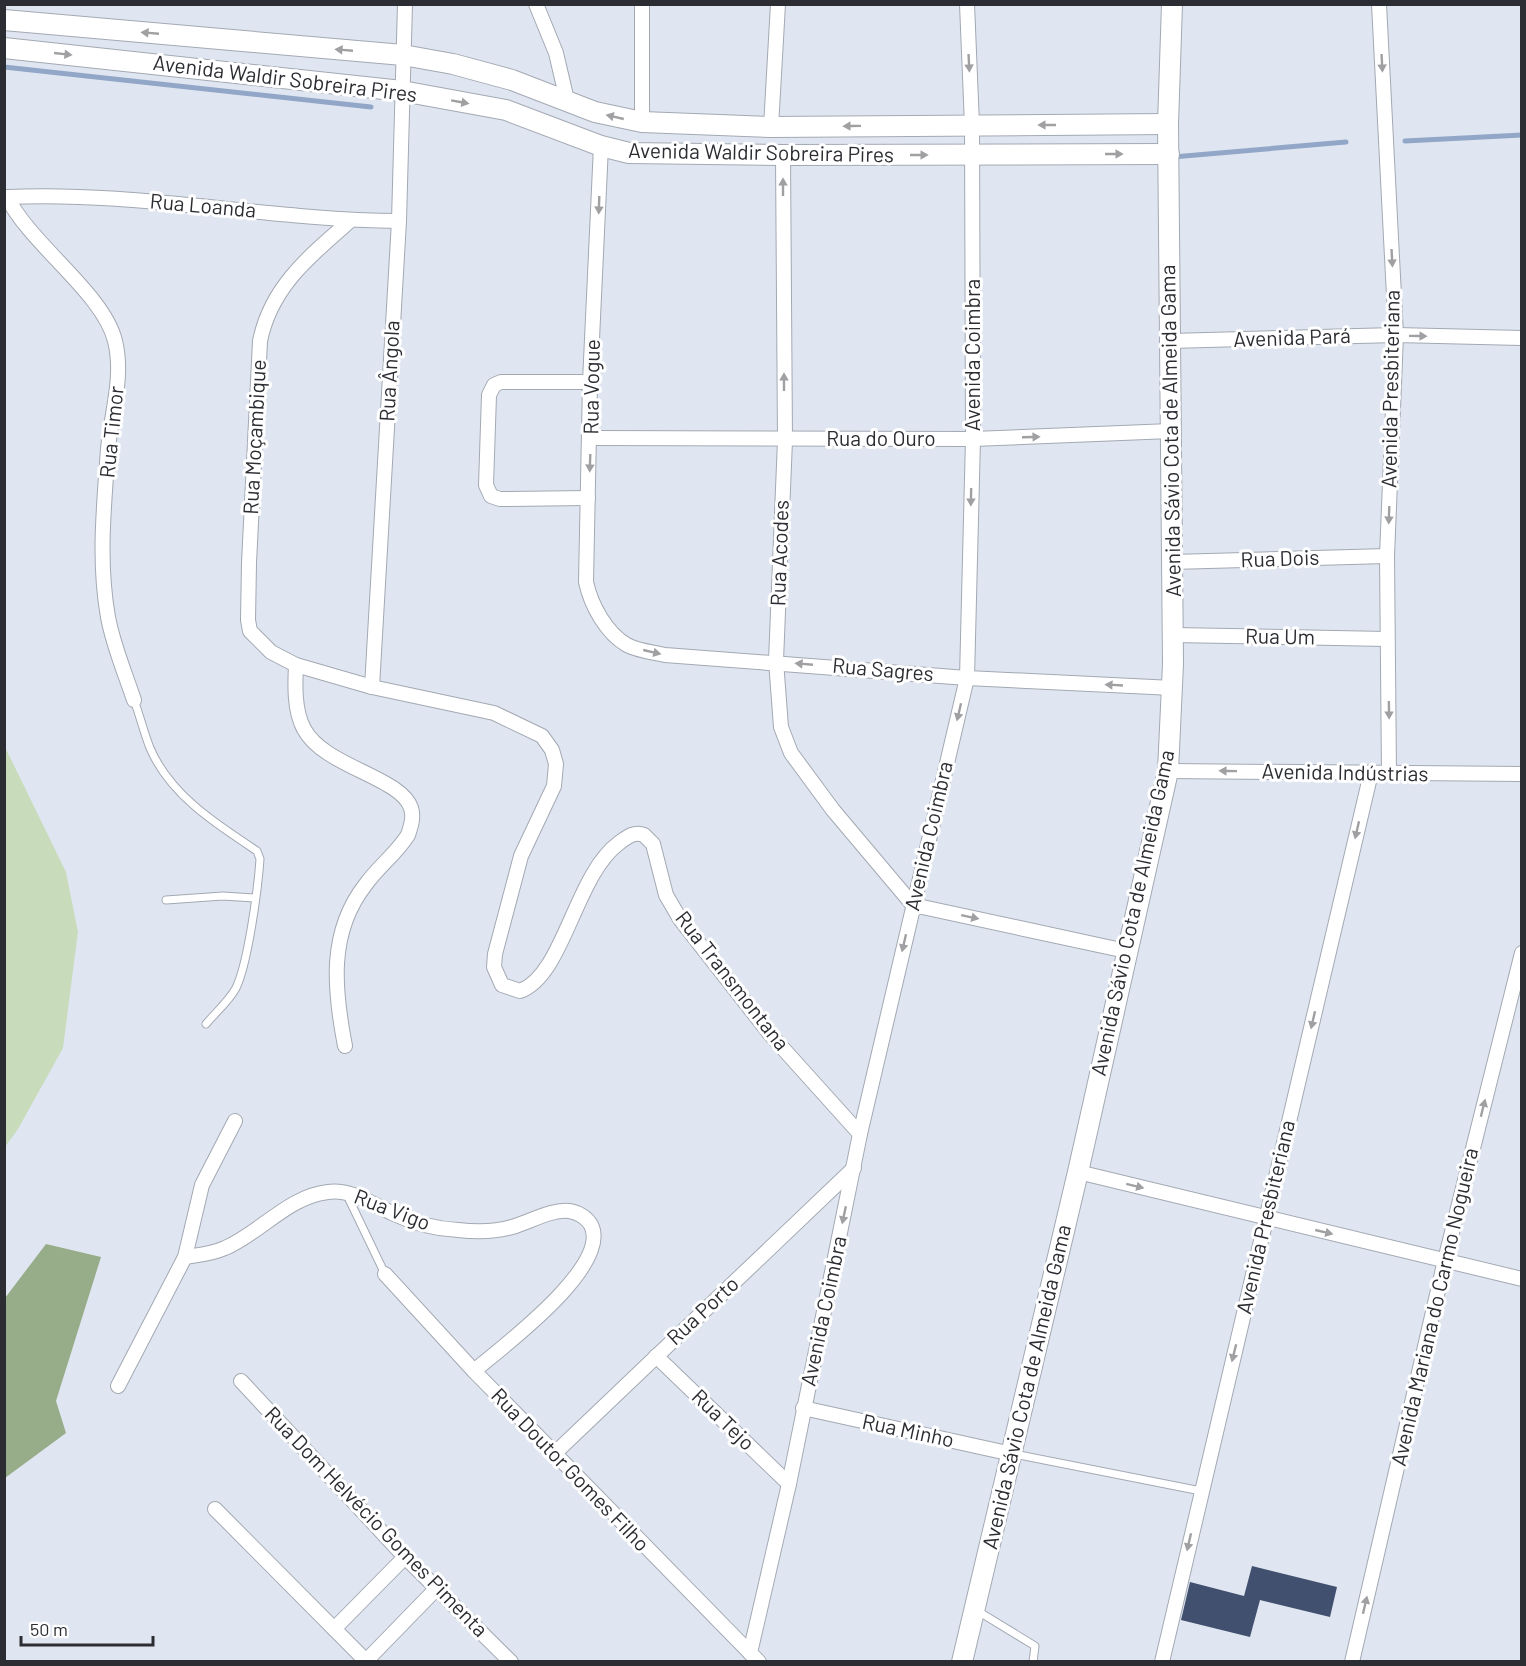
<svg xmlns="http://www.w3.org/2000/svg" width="1526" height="1666" font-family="Barlow,sans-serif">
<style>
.green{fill:#c8dcbc}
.forest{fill:#97ac89}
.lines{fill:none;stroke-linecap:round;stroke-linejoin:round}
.stream{stroke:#92a7c8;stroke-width:5}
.building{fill:#41506e}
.lane-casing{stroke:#a3a9b3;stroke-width:9}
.street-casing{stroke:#a3a9b3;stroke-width:16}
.secondary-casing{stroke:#a3a9b3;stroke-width:22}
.lane{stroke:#fff;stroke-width:7}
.street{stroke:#fff;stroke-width:14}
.secondary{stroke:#fff;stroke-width:20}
.oneway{fill:#a0a0a3}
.labels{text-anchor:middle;stroke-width:6;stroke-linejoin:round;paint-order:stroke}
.street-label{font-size:21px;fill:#2b2d32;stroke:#fff}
</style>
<rect width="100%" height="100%" fill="#e0e6f1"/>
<!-- green -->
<polygon class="green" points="5,747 66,872 78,932 63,1048 18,1129 5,1147"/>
<!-- forest -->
<polygon class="forest" points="46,1244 101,1257 56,1401 66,1433 5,1478 5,1298"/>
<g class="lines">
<!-- stream -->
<g class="stream">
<polyline points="4,67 371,107"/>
<polyline points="1405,141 1522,135"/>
<polyline points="1173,157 1346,142"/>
</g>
</g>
<!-- building -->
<polygon class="building" points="1252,1566 1337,1587 1330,1617 1260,1600 1250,1637 1181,1620 1190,1582 1244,1596"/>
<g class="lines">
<!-- lane casing -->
<g class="lane-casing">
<g id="lane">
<path d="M134,700C140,716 144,733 150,748C170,795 216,824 257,851L260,859C258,889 248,963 236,988C229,1001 216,1012 206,1024"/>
<polyline points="166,900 223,896 254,898"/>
<polyline points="346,1193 385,1274"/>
<polyline points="1014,1454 1201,1491"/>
<polyline points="976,1610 1035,1646 1033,1662"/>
</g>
</g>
<!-- street casing -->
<g class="street-casing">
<g id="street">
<polyline points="536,4 556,53 567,100"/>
<polyline points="642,4 642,122"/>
<polyline points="1379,4 1396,335 1387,556 1389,773"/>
<polyline points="771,127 778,4"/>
<path d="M601,146L590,382L586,582C591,605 606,633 627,645C638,651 653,652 665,655L967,678L1173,688"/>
<polyline points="783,155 785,440 776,661 781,727 791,753 833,810 913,905 1126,951"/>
<path d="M351,220C311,255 271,286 260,341L249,563L248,620L250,631L271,652L296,665L372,687L494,713L542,736L552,750L556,764L554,786L521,856L495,954L494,967L502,985L520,991C564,975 575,875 619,843C627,837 634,831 644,835L653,844L666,895L680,919L770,1034L860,1134"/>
<polyline points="1170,341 1396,335 1522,338"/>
<polyline points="591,438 973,439 1171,431"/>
<polyline points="588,498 500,499 491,496 486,485 489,395 494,385 501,382 590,382"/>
<polyline points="1172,562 1387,556"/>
<polyline points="1173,635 1387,639"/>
<path d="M296,665C295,684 294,711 304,729C324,767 401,777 411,808C414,817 411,826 408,835C396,854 379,866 366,884C328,932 334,989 345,1046"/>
<polyline points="372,687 399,221 405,4"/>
<path d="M134,700C125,673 113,645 108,617C98,561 104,506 108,449C111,414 124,377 115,341C104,294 31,245 7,197C138,191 268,220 399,221"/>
<polyline points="1168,771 1522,774"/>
<polyline points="1078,1172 1522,1279"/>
<path d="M185,1257C199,1255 212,1254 225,1248C260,1233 289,1196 328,1192C351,1189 372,1204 392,1213C413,1223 435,1229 458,1230C476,1232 495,1232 512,1227C530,1222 551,1209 569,1211C578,1212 587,1218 591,1225C612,1266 502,1347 474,1371"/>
<polyline points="385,1274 474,1371 759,1662"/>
<polyline points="656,1356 789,1484"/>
<polyline points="241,1381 405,1557 511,1662"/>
<polyline points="118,1386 185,1257 202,1185 235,1121"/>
<polyline points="803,1408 1012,1454"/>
<polyline points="554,1454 854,1168"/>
<polyline points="215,1509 367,1662"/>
<polyline points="334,1629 405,1557"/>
<polyline points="750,1653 789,1484 860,1134 967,678 973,439 972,125 967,4"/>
<polyline points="366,1661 437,1588"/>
<polyline points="1162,1662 1371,773"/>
<polyline points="1352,1662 1445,1260 1522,953"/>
</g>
</g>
<!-- secondary casing -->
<g class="secondary-casing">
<g id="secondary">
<polyline points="4,20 403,55 453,64 512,80 595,112 642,122 771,127 1168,124"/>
<polyline points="4,48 402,91 506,110 601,146 629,153 783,155 1169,154"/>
<polyline points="962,1662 1078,1172 1168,771 1173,664 1168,124 1172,4"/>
</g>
</g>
<!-- lane -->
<use href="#lane" class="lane"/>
<!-- street -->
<use href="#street" class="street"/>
<!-- secondary -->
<use href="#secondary" class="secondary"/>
</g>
<!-- one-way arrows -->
<defs><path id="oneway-solid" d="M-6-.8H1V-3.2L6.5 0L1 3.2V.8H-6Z" transform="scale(1.5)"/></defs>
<g class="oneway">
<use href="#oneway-solid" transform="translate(150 33) rotate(-175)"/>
<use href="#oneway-solid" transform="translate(344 50) rotate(-175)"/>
<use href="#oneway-solid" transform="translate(63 54) rotate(6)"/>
<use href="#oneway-solid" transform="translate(969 63) rotate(87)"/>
<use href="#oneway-solid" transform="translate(1382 63) rotate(87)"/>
<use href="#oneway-solid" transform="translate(460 102) rotate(10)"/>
<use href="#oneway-solid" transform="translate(615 117) rotate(-167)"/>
<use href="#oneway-solid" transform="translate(1047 125) rotate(180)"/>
<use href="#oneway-solid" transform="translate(852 126) rotate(179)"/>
<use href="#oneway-solid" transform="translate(1114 154)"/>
<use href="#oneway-solid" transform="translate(919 155)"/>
<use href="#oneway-solid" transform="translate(783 187) rotate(-90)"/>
<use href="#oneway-solid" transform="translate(599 205) rotate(92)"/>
<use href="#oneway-solid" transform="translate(1392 258) rotate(87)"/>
<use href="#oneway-solid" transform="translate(1418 336) rotate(1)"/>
<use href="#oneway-solid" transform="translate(784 382) rotate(-90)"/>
<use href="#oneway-solid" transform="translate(1031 437) rotate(-2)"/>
<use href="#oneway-solid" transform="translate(590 463) rotate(92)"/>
<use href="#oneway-solid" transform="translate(971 497) rotate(91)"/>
<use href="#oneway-solid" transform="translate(1389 515) rotate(92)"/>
<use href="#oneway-solid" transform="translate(652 652) rotate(13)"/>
<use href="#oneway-solid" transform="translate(804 664) rotate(-175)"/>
<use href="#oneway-solid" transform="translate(1114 685) rotate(-177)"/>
<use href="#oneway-solid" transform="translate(1389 710) rotate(89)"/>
<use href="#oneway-solid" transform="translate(959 712) rotate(103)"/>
<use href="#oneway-solid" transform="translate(1228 771) rotate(-179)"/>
<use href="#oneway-solid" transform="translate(1357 830) rotate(103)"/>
<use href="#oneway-solid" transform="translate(970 917) rotate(12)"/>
<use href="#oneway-solid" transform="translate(904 943) rotate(103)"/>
<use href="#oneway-solid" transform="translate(1313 1020) rotate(103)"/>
<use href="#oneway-solid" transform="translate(1483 1108) rotate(-76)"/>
<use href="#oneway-solid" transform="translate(1135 1186) rotate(14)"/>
<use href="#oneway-solid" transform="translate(844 1215) rotate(102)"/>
<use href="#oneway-solid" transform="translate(1324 1232) rotate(13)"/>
<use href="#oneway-solid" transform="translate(1234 1353) rotate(104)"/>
<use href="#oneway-solid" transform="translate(1189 1542) rotate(103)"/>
<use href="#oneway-solid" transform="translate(1365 1605) rotate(-77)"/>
</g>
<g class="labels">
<!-- street labels -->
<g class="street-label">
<text transform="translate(285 79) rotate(7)" y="7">Avenida Waldir Sobreira Pires</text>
<text transform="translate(761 153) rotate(1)" y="7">Avenida Waldir Sobreira Pires</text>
<text transform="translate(203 206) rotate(5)" y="7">Rua Loanda</text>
<text transform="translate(1292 338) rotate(-2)" y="7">Avenida Pará</text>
<text transform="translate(973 355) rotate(-90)" y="7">Avenida Coimbra</text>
<text transform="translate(390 371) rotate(-87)" y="7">Rua Ângola</text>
<text transform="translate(592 387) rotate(-89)" y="7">Rua Vogue</text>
<text transform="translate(1391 389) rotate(-89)" y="7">Avenida Presbiteriana</text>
<text transform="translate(1171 431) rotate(-91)" y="7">Avenida Sávio Cota de Almeida Gama</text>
<text transform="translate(112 432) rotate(-84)" y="7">Rua Timor</text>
<text transform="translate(255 437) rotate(-87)" y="7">Rua Moçambique</text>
<text x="881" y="446">Rua do Ouro</text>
<text transform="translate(780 553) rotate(-88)" y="7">Rua Acodes</text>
<text transform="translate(1280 559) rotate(-2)" y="7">Rua Dois</text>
<text transform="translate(1280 637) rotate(1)" y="7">Rua Um</text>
<text transform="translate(883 670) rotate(5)" y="7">Rua Sagres</text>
<text transform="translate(1345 773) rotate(1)" y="7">Avenida Indústrias</text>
<text transform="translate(929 836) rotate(-77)" y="7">Avenida Coimbra</text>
<text transform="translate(1133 913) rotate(-78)" y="7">Avenida Sávio Cota de Almeida Gama</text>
<text transform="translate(732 981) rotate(52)" y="7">Rua Transmontana</text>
<text transform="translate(392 1210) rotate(21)" y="7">Rua Vigo</text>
<text transform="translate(1266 1217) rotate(-77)" y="7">Avenida Presbiteriana</text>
<text transform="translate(1435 1307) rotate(-77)" y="7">Avenida Mariana do Carmo Nogueira</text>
<text transform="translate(703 1311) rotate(-43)" y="7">Rua Porto</text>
<text transform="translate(824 1311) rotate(-78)" y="7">Avenida Coimbra</text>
<text transform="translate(1027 1387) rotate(-77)" y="7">Avenida Sávio Cota de Almeida Gama</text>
<text transform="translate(723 1420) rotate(44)" y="7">Rua Tejo</text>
<text transform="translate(908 1431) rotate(12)" y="7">Rua Minho</text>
<text transform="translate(570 1470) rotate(46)" y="7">Rua Doutor Gomes Filho</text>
<text transform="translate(376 1522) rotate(46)" y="7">Rua Dom Helvécio Gomes Pimenta</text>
</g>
</g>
<!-- border -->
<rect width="1526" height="1666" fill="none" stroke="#2b2d32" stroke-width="12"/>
<!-- scale -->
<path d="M21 1636v9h132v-9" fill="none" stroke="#2b2d32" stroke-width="3"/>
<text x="30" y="1636" font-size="18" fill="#2b2d32" stroke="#ffffff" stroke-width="4.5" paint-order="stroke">50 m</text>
</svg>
